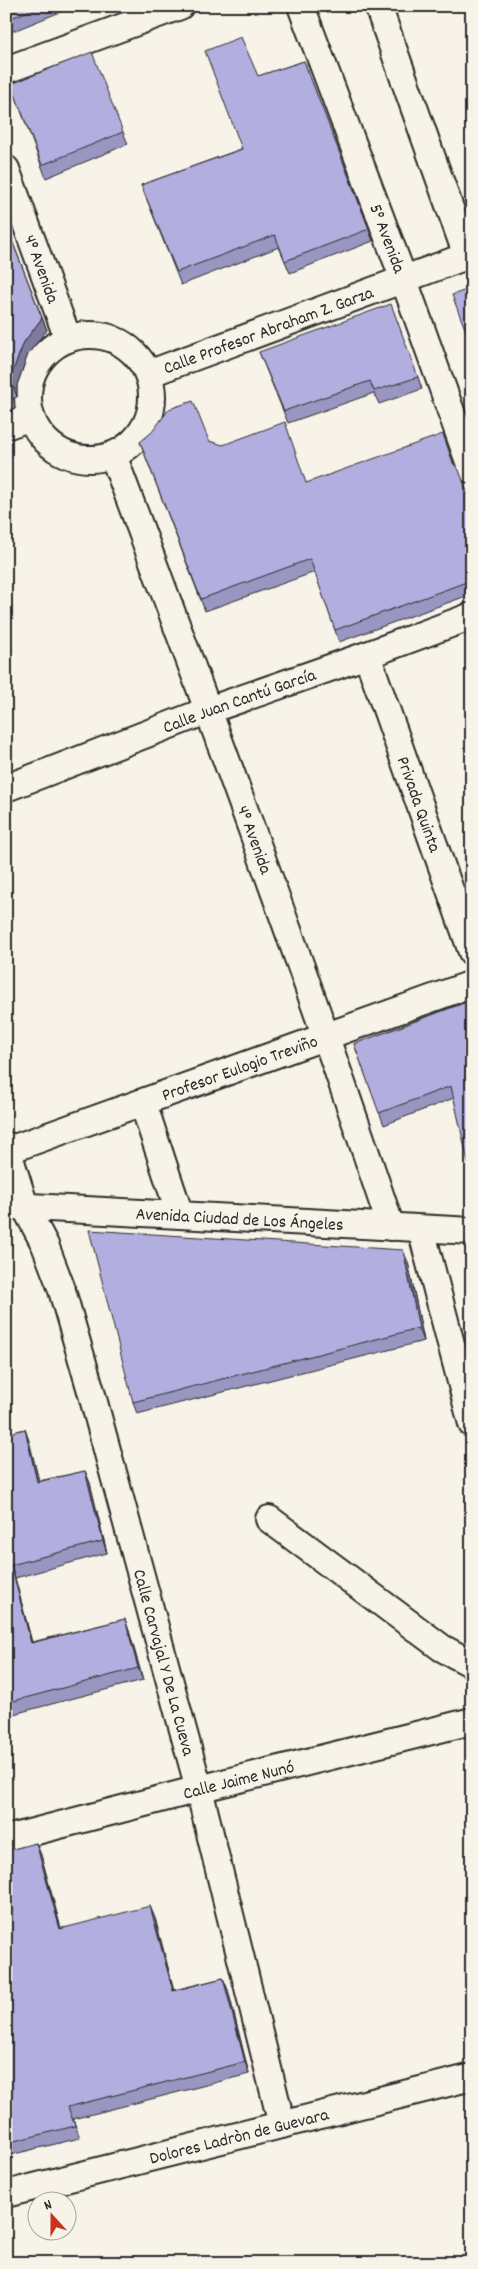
<svg xmlns="http://www.w3.org/2000/svg" width="478" height="2269" font-family="Dekko,sans-serif">
<style>
.lines{fill:none;stroke-linecap:round;stroke-linejoin:round}
.minor-casing{stroke:#2b2b2b;stroke-width:30}
.minor{stroke:#f7f3e8;stroke-width:26}
.wall{fill:#9996c1;stroke:#2b2b2b}
.shaded-wall{fill:#7d7a9d;stroke:#2b2b2b}
.building{fill:#b2afe0;stroke:#2b2b2b}
.labels{text-anchor:middle;stroke-width:5;stroke-linejoin:round;paint-order:stroke}
.street-label{font-size:18px;fill:#2b2b2b;stroke:#f7f3e8}
</style>
<rect width="100%" height="100%" fill="#f7f3e8"/>
<filter id="ink" filterUnits="userSpaceOnUse"><feTurbulence type="fractalNoise" baseFrequency=".02" numOctaves="2"/><feDisplacementMap in="SourceGraphic" scale="10" xChannelSelector="R" yChannelSelector="G"/><feConvolveMatrix kernelMatrix="1 2 1 2 8 2 1 2 1" color-interpolation-filters="sRGB"/></filter>
<g filter="url(#ink)">
<g class="lines">
<!-- minor casing -->
<g class="minor-casing">
<g id="minor">
<path id="s1" d="M301,6L404,280L472,470"/>
<polyline points="378,6 467,256"/>
<polyline points="6,70 180,6"/>
<path id="s2" d="M6,169L68,339"/>
<circle cx="90" cy="397" r="62"/>
<path id="s3" d="M148,374L472,254"/>
<polyline points="6,426 31,417"/>
<path id="s4" d="M113,455C209,711 304,967 391,1227"/>
<path id="s5" d="M367,655L472,952"/>
<path id="s6" d="M6,788L209,710L367,655L472,616"/>
<polyline points="143,1103 180,1215"/>
<path id="s7" d="M6,1145L25,1207L45,1245L61,1287L91,1391L199,1789L282,2125"/>
<path id="s8" d="M6,1151L472,984"/>
<path id="s9" d="M12,1206L472,1231"/>
<polyline points="421,1229 472,1424"/>
<polyline points="269,1519 442,1648 472,1664"/>
<path id="s10" d="M6,1839L199,1789L472,1721"/>
<path id="s11" d="M6,2194L472,2077"/>
</g>
</g>
<!-- minor -->
<use href="#minor" class="minor"/>
</g>
<!-- wall -->
<g class="wall">
<polygon points="6,6 75,6 6,34"/>
<polygon points="304,61 373,241 290,273 279,247 181,285 141,185 241,149 258,76"/>
<polygon points="11,84 123,132 128,144 46,178"/>
<polygon points="6,225 47,330 28,354 17,385 17,397 6,401"/>
<polygon points="259,352 418,377 422,389 379,404 374,393 288,423"/>
<polygon points="209,441 306,483 454,463 472,505 472,594 339,642 315,572 205,611 140,442"/>
<polygon points="472,1000 472,1176 454,1098 384,1125 354,1044"/>
<polygon points="408,1262 424,1341 137,1414 133,1402"/>
<polygon points="25,1429 29,1441 39,1481 85,1471 90,1483 107,1553 15,1578 32,1642 125,1619 129,1631 143,1680 6,1716 6,1434"/>
<polygon points="6,1723 9,1734 6,1735"/>
<polygon points="36,1843 41,1855 61,1928 155,1918 174,1990 223,1978 228,1990 249,2074 73,2119 80,2138 6,2156 6,1851"/>
</g>
<!-- shaded-wall -->
<g class="shaded-wall">
<polygon points="42,318 47,330 28,354 17,385 17,397 13,385 12,373 24,342"/>
<polygon points="403,1250 408,1262 424,1341 419,1328"/>
<polygon points="25,1429 29,1441 42,1494 37,1482"/>
<polygon points="85,1471 90,1483 107,1553 103,1541"/>
<polygon points="11,1565 15,1578 35,1655 31,1643"/>
<polygon points="125,1619 129,1631 143,1680 138,1668"/>
<polygon points="36,1843 41,1855 64,1941 60,1929"/>
<polygon points="150,1906 155,1918 177,2003 173,1991"/>
<polygon points="223,1978 228,1990 249,2074 245,2062"/>
</g>
<!-- building -->
<g class="building">
<polygon points="6,6 41,6 6,20"/>
<polygon points="241,37 258,76 304,61 369,229 285,261 275,235 177,272 141,185 242,149 205,51"/>
<polygon points="92,52 123,132 42,165 11,84"/>
<polygon points="6,225 42,318 24,342 12,373 13,385 6,387"/>
<polygon points="472,288 472,347 452,295"/>
<polygon points="391,304 418,377 374,391 370,381 284,411 259,352"/>
<polygon points="193,401 209,441 223,445 285,422 306,483 443,434 453,463 459,470 472,505 472,580 335,630 310,559 201,599 140,442 152,432 169,409"/>
<polygon points="472,1000 472,1171 470,1171 451,1086 379,1113 354,1044"/>
<polygon points="89,1230 403,1250 419,1328 133,1402"/>
<polygon points="25,1429 37,1482 85,1471 103,1541 11,1565 31,1643 125,1619 138,1668 6,1703 6,1434"/>
<polygon points="36,1843 60,1929 150,1906 173,1991 223,1978 245,2062 68,2107 75,2126 6,2143 6,1851"/>
</g>
</g>
<g class="labels">
<!-- street labels -->
<g class="street-label">
<text dy="6" stroke="none"><textPath href="#s1" startOffset="248">5° Avenida</textPath></text>
<text dy="6" stroke="none"><textPath href="#s2" startOffset="106">4° Avenida</textPath></text>
<text dy="6" stroke="none"><textPath href="#s3" startOffset="128">Calle Profesor Abraham Z. Garza</textPath></text>
<text dy="6" stroke="none"><textPath href="#s6" startOffset="249">Calle Juan Cantú García</textPath></text>
<text dy="6" stroke="none"><textPath href="#s5" startOffset="158">Privada Quinta</textPath></text>
<text dy="6" stroke="none"><textPath href="#s4" startOffset="410">4° Avenida</textPath></text>
<text dy="6" stroke="none"><textPath href="#s8" startOffset="248">Profesor Eulogio Treviño</textPath></text>
<text dy="6" stroke="none"><textPath href="#s9" startOffset="228">Avenida Ciudad de Los Ángeles</textPath></text>
<text dy="6" stroke="none"><textPath href="#s7" startOffset="542">Calle Carvajal Y De La Cueva</textPath></text>
<text dy="6" stroke="none"><textPath href="#s10" startOffset="240">Calle Jaime Nunó</textPath></text>
<text dy="6" stroke="none"><textPath href="#s11" startOffset="240">Dolores Ladròn de Guevara</textPath></text>
</g>
</g>
<!-- margin -->
<rect width="478" height="2269" fill="none" stroke="#f7f3e8" stroke-width="25"/>
<rect x="12" y="12" width="453" height="2244" fill="none" stroke="#2b2b2b" stroke-width="2" filter="url(#ink)"/>
<!-- north arrow -->
<g transform="translate(52 2216) rotate(339)"><circle r="24" fill="#f7f3e8" stroke="#a5a39c"/>
<path d="M0-4L9 19L0 12L-9 19Z" fill="#c8321e"/>
<text y="-8" font-size="14" font-weight="bold" text-anchor="middle" fill="#2b2b2b">N</text>
</g>
</svg>
